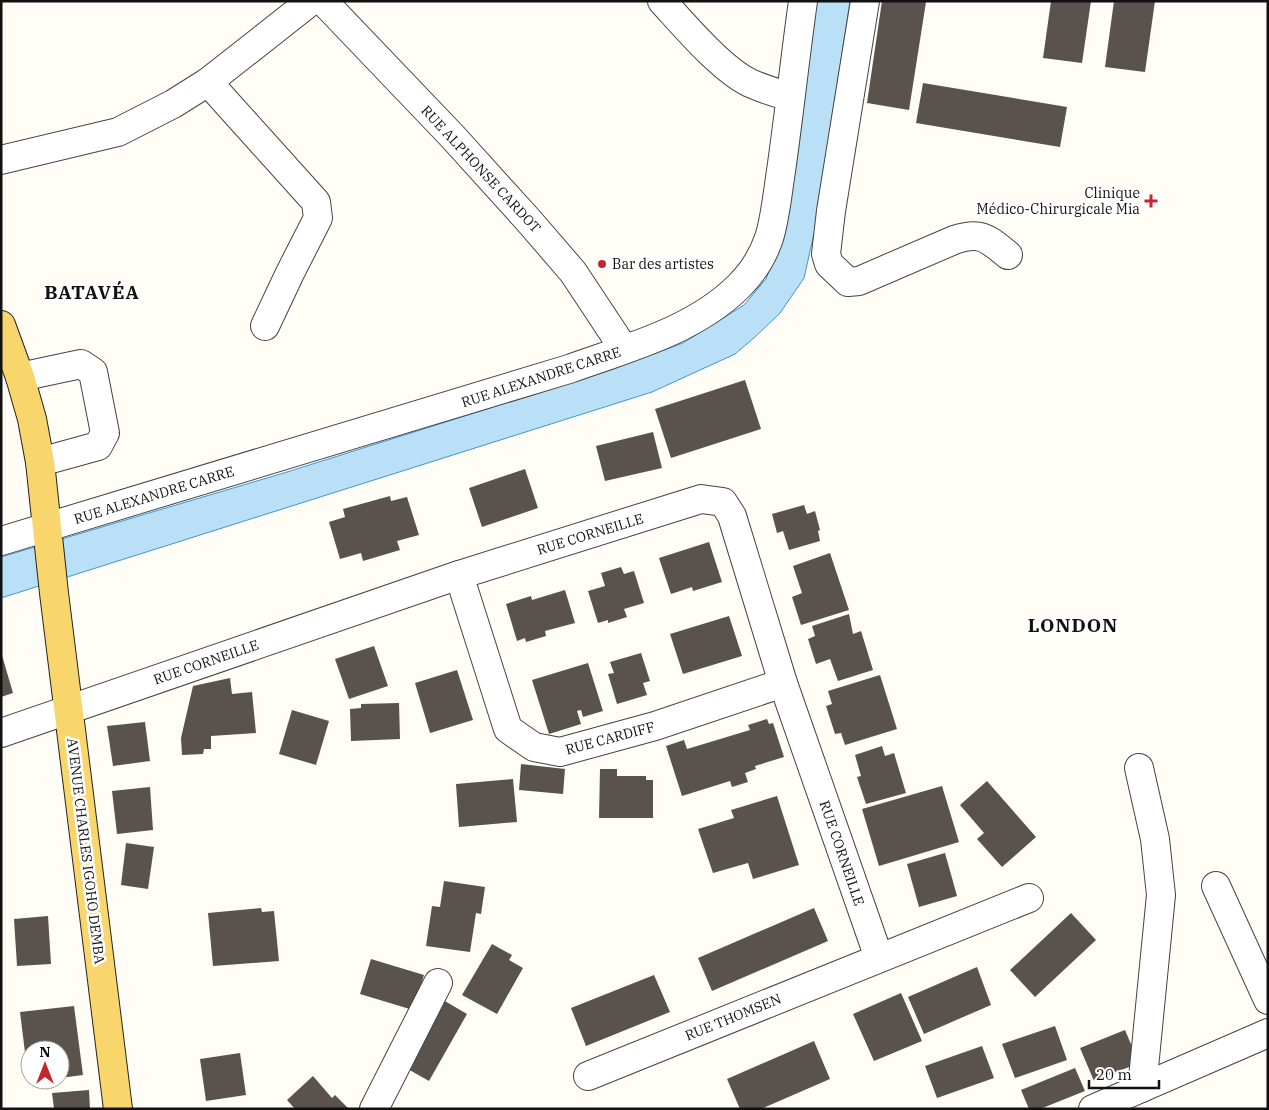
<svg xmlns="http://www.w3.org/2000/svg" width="1269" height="1110" font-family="'IBM Plex Serif',serif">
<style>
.water{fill:#b9e0f7;stroke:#3f96cf}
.building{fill:#5a524d}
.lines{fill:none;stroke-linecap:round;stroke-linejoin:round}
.minor-casing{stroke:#444;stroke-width:30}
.major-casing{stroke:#222;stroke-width:30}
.minor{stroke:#fff;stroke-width:28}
.major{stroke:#f9d66b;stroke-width:28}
.poi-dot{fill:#c4262e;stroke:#fff;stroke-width:2}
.labels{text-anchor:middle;stroke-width:5;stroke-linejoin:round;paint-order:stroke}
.street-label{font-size:14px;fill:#111;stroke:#fff}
.poi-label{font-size:14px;fill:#111;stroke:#fff;text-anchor:end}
.district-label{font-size:19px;font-weight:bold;letter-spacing:1px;fill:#111;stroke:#fff}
</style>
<rect width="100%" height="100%" fill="#fffdf5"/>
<!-- water -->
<polygon class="water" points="813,1 850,1 815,229 804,278 780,313 755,337 735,354 652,392 1,598 1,557 287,472 614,369 683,343 744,305 766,279 779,244"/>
<!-- building -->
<g class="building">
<polygon points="882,1 926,2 909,110 867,103"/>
<polygon points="1051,1 1091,1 1082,63 1043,58"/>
<polygon points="1114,1 1155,1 1145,72 1105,67"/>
<polygon points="923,83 1067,107 1060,147 916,123"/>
<polygon points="745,380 761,429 671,458 655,409"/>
<polygon points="653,432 662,468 605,481 596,446"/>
<polygon points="525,469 538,508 482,527 469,488"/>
<polygon points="390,496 391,501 407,497 419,535 397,541 400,550 363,561 361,553 340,559 329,522 345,517 343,509"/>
<polygon points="804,505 807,514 815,511 820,530 818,531 820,541 789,550 783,531 777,533 772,514"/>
<polygon points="709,542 722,582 693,591 692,587 671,594 659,558"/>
<polygon points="830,553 849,610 801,625 792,597 802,593 793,566"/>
<polygon points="621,567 624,574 634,571 644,603 624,609 627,617 608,623 608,620 598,623 588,591 605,586 601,573"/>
<polygon points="565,590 575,623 545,631 546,636 526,642 525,638 517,641 506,604 531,596 532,600"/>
<polygon points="849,614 853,634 861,631 873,670 838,681 830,659 816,664 808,639 815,636 812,626"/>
<polygon points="729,616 742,656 683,674 670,634"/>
<polygon points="374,646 388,686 349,699 335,659"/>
<polygon points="1,652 13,693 1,697"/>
<polygon points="641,653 650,681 643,683 647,695 617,704 608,674 614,673 610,662"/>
<polygon points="588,663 603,711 583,717 581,710 577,711 581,724 549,734 532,680"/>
<polygon points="457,670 473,720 430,733 415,683"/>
<polygon points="880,675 897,729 845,745 841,733 835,734 826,706 832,704 828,691"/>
<polygon points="230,678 232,694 252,692 256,733 211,736 211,749 204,749 203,754 182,755 181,738 193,686"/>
<polygon points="399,703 400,739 351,741 350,709 361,708 361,704"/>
<polygon points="292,710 329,721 316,765 279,754"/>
<polygon points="767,719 769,724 773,723 784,757 755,766 756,769 745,773 748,782 732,787 730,781 682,796 666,746 684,740 687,749 750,730 748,725"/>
<polygon points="145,722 150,761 113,766 107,726"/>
<polygon points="882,746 885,756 894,753 906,793 866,804 857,777 861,776 855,755"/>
<polygon points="521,764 565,769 563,794 519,790"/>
<polygon points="600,769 617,769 617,776 646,776 646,780 653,780 653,818 599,818"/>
<polygon points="513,779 517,822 459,827 456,784"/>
<polygon points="987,781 1036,837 1002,867 977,839 984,833 960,805"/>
<polygon points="942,786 959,842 879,866 862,809"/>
<polygon points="150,787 153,830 117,834 112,791"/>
<polygon points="777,796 799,865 753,879 748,863 713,873 698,829 734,818 731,810"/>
<polygon points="126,843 154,847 148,889 121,885"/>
<polygon points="945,853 957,896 919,907 907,864"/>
<polygon points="444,881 485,887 481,914 476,913 470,952 426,946 432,906 440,907"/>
<polygon points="261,908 262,912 274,911 279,961 213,966 208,913"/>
<polygon points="814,908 828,941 712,991 698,958"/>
<polygon points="1071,913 1096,940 1035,997 1010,970"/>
<polygon points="48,916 51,964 17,966 14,919"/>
<polygon points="492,944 512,955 509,960 523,968 497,1014 462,995"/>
<polygon points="371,959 424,975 413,1010 360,994"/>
<polygon points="977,967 991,1005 924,1034 908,997"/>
<polygon points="654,975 670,1012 586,1046 571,1008"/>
<polygon points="901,993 922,1041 874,1061 853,1014"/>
<polygon points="438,997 467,1014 429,1081 399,1064"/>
<polygon points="74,1006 83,1075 60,1078 60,1050 30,1050 29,1085 20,1012"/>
<polygon points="1055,1026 1067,1060 1015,1078 1002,1044"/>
<polygon points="1125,1030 1139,1063 1094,1081 1080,1048"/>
<polygon points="814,1041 830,1079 761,1109 740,1109 727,1079"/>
<polygon points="982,1046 994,1078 937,1098 925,1066"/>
<polygon points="240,1053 246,1095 206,1101 200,1059"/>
<polygon points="1075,1068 1085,1091 1040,1109 1029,1109 1021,1090"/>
<polygon points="313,1076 332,1098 335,1095 349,1109 295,1109 287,1100"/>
<polygon points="89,1090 90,1109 54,1109 52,1093"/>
</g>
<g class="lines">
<!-- minor casing -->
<g class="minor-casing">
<g id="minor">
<polyline points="323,1 453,137 529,221 573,272 624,349"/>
<path d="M662,1C685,26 721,69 750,83C763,89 777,93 790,97"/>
<path d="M865,1L831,211L826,254L829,264L848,282L859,281L954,240C981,231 987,238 1008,255"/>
<polyline points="208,82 316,202 318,218 290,273 265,326"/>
<polyline points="1,160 118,132 173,104 208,82 311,1"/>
<polyline points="20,377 81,364 93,372 105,433 98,446 40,462"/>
<path d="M1,541L569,369C627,348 694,331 739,286C752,273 763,256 769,238C775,220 778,190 781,171C789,115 795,58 803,1"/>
<polyline points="459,575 508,729 534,747 560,752 655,726 783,683"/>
<polyline points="1,733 459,575 701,499 723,502 732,516 783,683 879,958"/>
<polyline points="1139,768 1155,839 1161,895 1142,1088"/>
<polyline points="1216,886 1268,1000"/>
<polyline points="588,1076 1029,898"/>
<polyline points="374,1109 438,983"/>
<polyline points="1093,1109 1268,1033"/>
</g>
</g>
<!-- major casing -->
<g class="major-casing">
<polyline id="major" points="1,325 20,377 32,419 40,462 54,593 118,1109"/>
</g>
<!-- minor -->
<use href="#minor" class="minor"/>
<!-- major -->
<use href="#major" class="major"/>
</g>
<!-- markers -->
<g class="poi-dot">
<path d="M1148.5 193.5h5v5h5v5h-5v5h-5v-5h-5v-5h5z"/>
<circle cx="602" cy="264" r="5"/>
</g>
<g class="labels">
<!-- street labels -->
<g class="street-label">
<text transform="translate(481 169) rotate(47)" y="5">RUE ALPHONSE CARDOT</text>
<text transform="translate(541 377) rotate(-18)" y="5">RUE ALEXANDRE CARRE</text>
<text transform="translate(154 495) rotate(-17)" y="5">RUE ALEXANDRE CARRE</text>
<text transform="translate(590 534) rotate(-17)" y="5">RUE CORNEILLE</text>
<text transform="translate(206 662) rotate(-19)" y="5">RUE CORNEILLE</text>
<text transform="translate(610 738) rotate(-15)" y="5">RUE CARDIFF</text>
<text transform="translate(86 851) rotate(83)" y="5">AVENUE CHARLES IGOHO DEMBA</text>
<text transform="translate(842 853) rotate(71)" y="5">RUE CORNEILLE</text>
<text transform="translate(733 1017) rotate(-22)" y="5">RUE THOMSEN</text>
</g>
<!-- poi labels -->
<g class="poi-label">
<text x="1140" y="198">Clinique<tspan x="1140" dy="16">Médico-Chirurgicale Mia</tspan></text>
<text x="612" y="269" text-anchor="start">Bar des artistes</text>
</g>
<!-- district labels -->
<g class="district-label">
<text x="92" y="299">BATAVÉA</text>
<text x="1073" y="632">LONDON</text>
</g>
</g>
<!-- border -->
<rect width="1269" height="1110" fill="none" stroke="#111111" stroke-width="5"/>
<!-- north arrow -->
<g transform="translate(45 1065)"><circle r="24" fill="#ffffff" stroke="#a0a0a0"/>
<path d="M0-4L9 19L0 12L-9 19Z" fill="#c4262e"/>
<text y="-8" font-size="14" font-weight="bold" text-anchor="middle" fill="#111111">N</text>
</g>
<!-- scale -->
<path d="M1089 1080v8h70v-8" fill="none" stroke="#111111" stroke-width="2.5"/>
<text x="1096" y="1080" font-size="15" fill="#111111" stroke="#ffffff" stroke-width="4" paint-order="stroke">20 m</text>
</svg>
